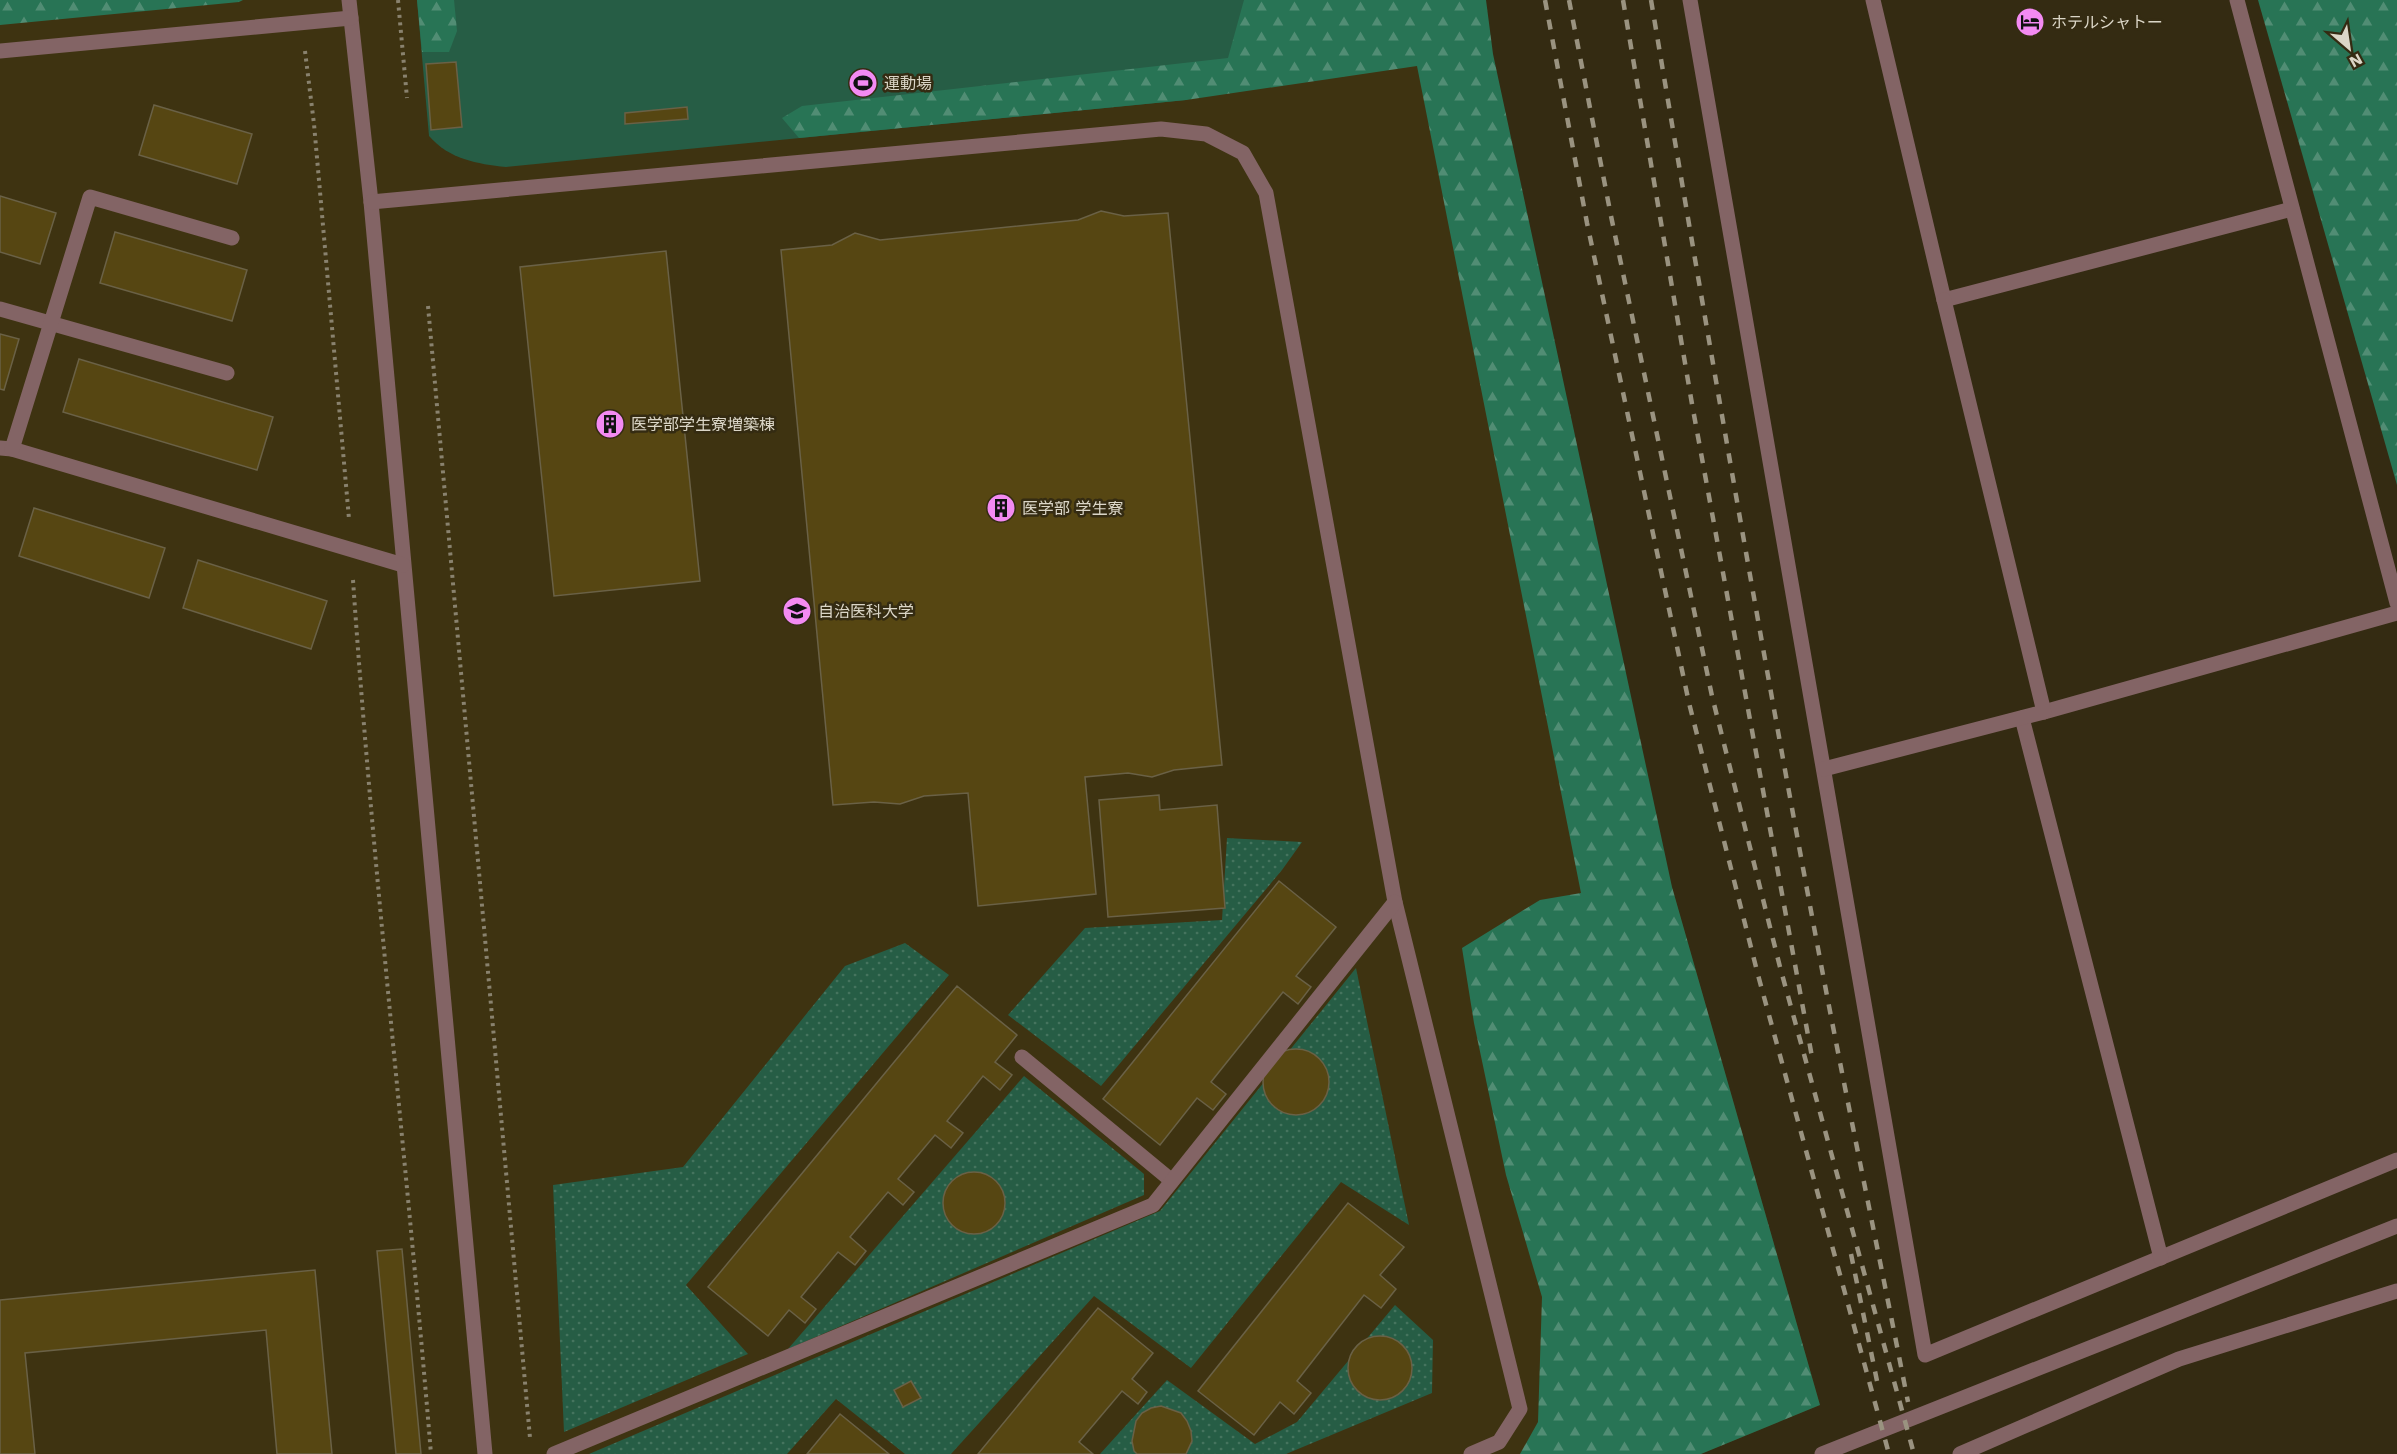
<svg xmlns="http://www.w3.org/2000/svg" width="2397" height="1454" font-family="'Work Sans','Noto Sans JP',sans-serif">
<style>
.built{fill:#3e3311}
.grass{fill:#265d45}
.forest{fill:url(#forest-firs)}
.garden{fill:url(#garden-dots)}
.building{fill:#564612;stroke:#6a6146;stroke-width:1.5}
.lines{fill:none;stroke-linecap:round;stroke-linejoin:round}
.path{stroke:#89826e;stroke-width:4;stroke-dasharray:3 4.5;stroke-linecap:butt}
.minor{stroke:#836465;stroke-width:15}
.rail{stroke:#9a9380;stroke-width:4.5;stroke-dasharray:10 10;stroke-linecap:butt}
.labels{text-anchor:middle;stroke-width:5;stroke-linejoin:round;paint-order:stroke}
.poi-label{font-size:16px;fill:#dbd6c7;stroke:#342b12;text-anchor:start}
</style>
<defs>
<pattern id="forest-firs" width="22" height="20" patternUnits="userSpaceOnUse" patternTransform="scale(1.5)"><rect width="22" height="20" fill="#287455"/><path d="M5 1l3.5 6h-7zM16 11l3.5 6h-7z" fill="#518d74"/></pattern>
<pattern id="garden-dots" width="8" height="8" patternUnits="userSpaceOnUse" patternTransform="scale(1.5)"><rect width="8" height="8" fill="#265d45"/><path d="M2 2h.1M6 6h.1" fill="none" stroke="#45745e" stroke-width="1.8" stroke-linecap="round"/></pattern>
</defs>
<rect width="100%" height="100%" fill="#342b12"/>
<!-- built -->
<polygon class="built" points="0,0 1481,0 1514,334 1820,1405 1701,1454 0,1454"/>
<!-- grass -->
<path class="grass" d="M417,0H1484L1186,100L506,167C477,164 449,159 429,136Z"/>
<!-- forest -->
<g class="forest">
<polygon points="0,0 243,0 239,2 0,25"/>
<polygon points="417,0 454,0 457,31 449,52 422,52"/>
<polygon points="1244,0 1486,0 1493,54 1672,887 1820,1405 1701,1454 1520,1454 1538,1422 1542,1297 1506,1175 1474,1023 1462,948 1540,900 1581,893 1417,66 1186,100 799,138 782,118 802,106 1228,58"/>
<polygon points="2258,0 2397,0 2397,485"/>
</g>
<!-- garden -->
<g class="garden">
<polygon points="1227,838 1302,842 1282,870 1101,1086 1008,1015 1085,928 1222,920"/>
<polygon points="905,943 949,975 686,1285 748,1354 564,1432 553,1185 683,1167 845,966"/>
<polygon points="1356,968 1409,1225 1341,1182 1191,1368 1094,1296 951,1454 905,1454 836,1399 787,1454 589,1454 1160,1211"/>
<polygon points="1024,1076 1144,1174 1144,1195 788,1349"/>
<polygon points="1395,1305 1433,1340 1432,1393 1286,1454 1100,1454 1167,1380 1255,1444 1297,1422"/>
</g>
<!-- building -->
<g class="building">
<polygon points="456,62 462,127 431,130 426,64"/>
<polygon points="154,105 252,134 237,184 139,155"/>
<polygon points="687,107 688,119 625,124 625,113"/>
<polygon points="0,196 56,213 40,264 0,252"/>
<polygon points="1101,211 1124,216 1168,213 1222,765 1174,770 1152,777 1128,773 1085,777 1096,894 978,906 968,793 924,796 900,804 874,802 833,805 781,250 832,245 855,233 880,240 1078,220"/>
<polygon points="115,232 247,270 232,321 100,283"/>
<polygon points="666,251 700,581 554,596 520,267"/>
<polygon points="0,334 19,339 4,390 0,389"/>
<polygon points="79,359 273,417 257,470 63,412"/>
<polygon points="34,508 165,548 149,598 19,556"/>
<polygon points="198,560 327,601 311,649 183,608"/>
<polygon points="1159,795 1160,810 1217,805 1225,908 1108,917 1099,800"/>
<polygon points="1279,881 1336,927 1296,976 1311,987 1298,1004 1283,992 1211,1082 1226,1094 1213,1110 1197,1098 1160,1145 1103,1099"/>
<polygon points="957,986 1017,1035 995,1062 1012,1075 1000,1090 983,1076 947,1121 963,1133 951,1148 935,1135 898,1179 914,1192 903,1205 888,1192 850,1237 866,1251 855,1265 838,1252 801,1297 816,1309 805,1323 789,1310 768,1336 708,1287"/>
<circle cx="1296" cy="1082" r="33"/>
<circle cx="974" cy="1203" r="31"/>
<polygon points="1348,1203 1404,1247 1380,1275 1396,1289 1381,1308 1364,1295 1297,1381 1311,1393 1294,1414 1280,1402 1254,1435 1198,1391"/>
<polygon points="402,1249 421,1454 396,1454 377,1251"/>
<polygon points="315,1270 332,1454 277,1454 266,1330 25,1353 35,1454 0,1454 0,1300"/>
<polygon points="1098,1308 1153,1353 1132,1379 1147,1392 1138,1404 1122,1391 1079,1442 1093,1454 978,1454"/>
<circle cx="1380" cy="1368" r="32"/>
<polygon points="911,1381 921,1398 903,1407 894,1390"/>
<polygon points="1161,1406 1181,1413 1187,1421 1191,1431 1192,1441 1186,1454 1137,1454 1134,1451 1132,1441 1136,1421 1142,1413 1151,1408"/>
<polygon points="840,1414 889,1454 807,1454"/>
</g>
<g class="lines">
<!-- path -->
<g class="path">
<polyline points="398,0 407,98"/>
<polyline points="305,51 314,124 349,519"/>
<polyline points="428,306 530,1438"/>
<path d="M353,580C373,872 407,1163 431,1454"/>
</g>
<!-- minor -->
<g class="minor">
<polyline points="349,0 371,202 485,1454"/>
<polyline points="1690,0 1925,1355 2397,1160"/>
<polyline points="1873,0 1944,300 2292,209"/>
<polyline points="2237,0 2397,603"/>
<polyline points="0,51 351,18"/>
<polyline points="371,202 1161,129 1206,134 1243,153 1266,193 1395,902 1520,1409 1499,1442 1471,1454"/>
<polyline points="0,309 227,373"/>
<polyline points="0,448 12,449 403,565"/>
<polyline points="12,449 90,197 232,238"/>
<polyline points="2044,712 2397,613"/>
<polyline points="2022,718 2161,1258"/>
<polyline points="1824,769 2044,712 1944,300"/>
<polyline points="1022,1057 1172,1181"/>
<polyline points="554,1454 1153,1205 1395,902"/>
<polyline points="1822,1454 2397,1226"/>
<polyline points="1960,1454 2179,1359 2397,1291"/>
</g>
<!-- rail -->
<g class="rail">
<polyline points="1545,0 1587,223 1689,703 1758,975 1889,1454"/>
<polyline points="1569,0 1611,216 1712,696 1780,967 1914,1454"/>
<polyline points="1623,0 1692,404 1812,1057"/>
<path d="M1651,0C1705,320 1760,640 1820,959C1848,1107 1879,1254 1908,1402"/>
<polyline points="1851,1254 1877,1381"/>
</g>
</g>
<!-- icons -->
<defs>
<g id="hotel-disc" transform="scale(1.5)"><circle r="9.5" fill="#f38af2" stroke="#342b12"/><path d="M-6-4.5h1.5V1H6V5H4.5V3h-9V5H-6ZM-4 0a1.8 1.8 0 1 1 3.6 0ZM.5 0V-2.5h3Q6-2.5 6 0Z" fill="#111"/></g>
<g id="stadium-disc" transform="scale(1.5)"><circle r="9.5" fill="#f38af2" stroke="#342b12"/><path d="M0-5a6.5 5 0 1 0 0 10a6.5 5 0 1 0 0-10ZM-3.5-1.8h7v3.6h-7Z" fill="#111"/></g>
<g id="building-disc" transform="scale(1.5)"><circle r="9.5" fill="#f38af2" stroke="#342b12"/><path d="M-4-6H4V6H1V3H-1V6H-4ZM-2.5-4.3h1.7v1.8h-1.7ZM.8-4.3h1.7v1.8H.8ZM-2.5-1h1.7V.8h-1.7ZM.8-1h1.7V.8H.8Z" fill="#111"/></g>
<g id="university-disc" transform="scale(1.5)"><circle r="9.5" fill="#f38af2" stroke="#342b12"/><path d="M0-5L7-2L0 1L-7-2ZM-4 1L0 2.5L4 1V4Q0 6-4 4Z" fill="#111"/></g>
</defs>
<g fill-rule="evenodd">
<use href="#hotel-disc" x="2030" y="22"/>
<use href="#stadium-disc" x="863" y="83"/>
<use href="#building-disc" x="610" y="424"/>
<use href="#building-disc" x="1001" y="508"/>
<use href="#university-disc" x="797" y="611"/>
</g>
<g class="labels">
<!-- poi labels -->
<g class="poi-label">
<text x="2051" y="28">ホテルシャトー</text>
<text x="884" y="89">運動場</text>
<text x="631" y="430">医学部学生寮増築棟</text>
<text x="1022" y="514">医学部 学生寮</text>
<text x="818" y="617">自治医科大学</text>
</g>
</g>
<!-- north arrow -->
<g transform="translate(2349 48) rotate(151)" stroke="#342b12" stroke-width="4.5" paint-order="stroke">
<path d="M0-4.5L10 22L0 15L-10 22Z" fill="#dbd6c7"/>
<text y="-9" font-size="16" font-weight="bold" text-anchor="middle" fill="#dbd6c7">N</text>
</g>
</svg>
